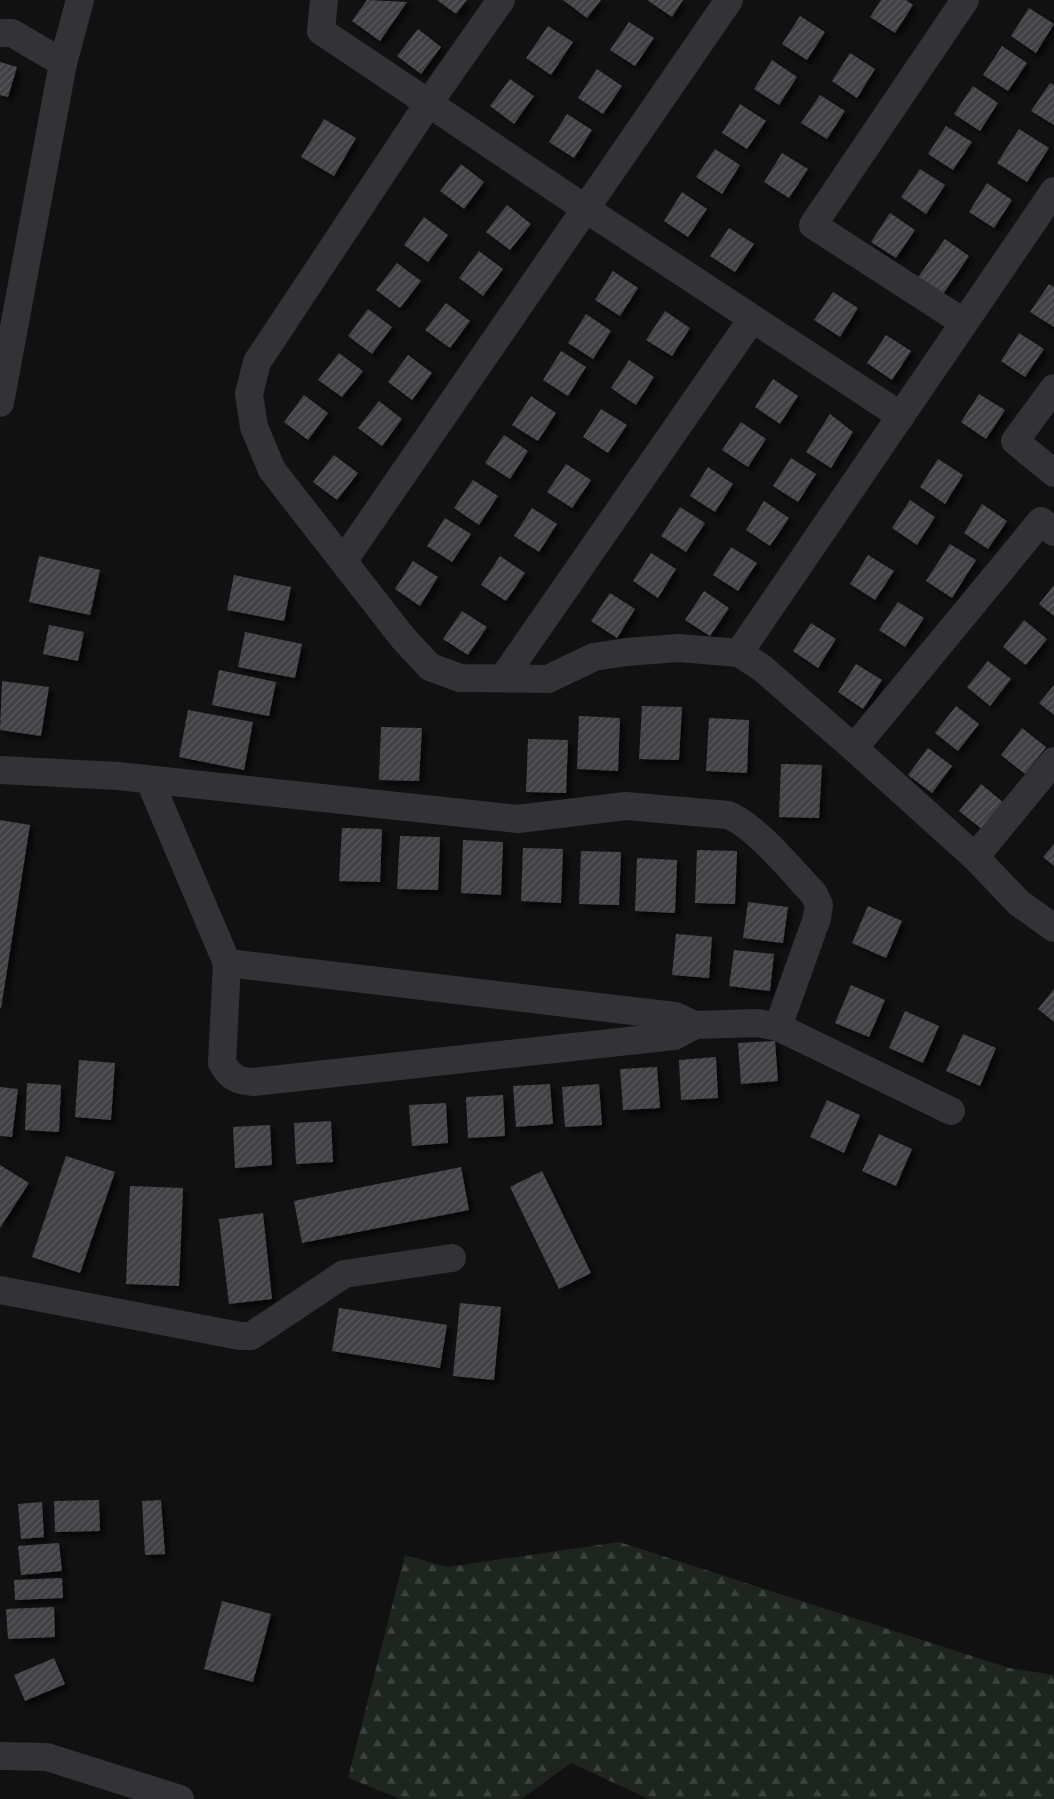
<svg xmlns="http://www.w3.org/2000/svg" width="1054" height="1799" font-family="Barlow,sans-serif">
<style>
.forest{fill:url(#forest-firs)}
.building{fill:url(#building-hatch);filter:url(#shadow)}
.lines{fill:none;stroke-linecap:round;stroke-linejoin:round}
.minor{stroke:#333337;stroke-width:28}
</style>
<defs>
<pattern id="forest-firs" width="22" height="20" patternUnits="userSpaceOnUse" patternTransform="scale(1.25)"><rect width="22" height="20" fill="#1e251f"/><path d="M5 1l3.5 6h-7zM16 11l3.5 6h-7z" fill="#3c423d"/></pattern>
<pattern id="building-hatch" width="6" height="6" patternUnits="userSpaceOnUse" patternTransform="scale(1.25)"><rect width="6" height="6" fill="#404145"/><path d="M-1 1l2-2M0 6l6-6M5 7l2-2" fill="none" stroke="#595a5d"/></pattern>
<filter id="shadow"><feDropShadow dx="4.5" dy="4.5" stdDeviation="2.5" flood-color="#0009"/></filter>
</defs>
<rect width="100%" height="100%" fill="#111112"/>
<!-- forest -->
<polygon class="forest" points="619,1542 1009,1668 1054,1675 1054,1799 649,1799 571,1763 521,1799 401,1799 348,1778 405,1555 447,1567"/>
<!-- building -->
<g class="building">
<polygon points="367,0 407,2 380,41 352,21"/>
<polygon points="437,0 467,0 456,14"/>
<polygon points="563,0 601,0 587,18"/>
<polygon points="647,0 683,0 672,17"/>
<polygon points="881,0 906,0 913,5 895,33 870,17"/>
<polygon points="1029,8 1054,24 1036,53 1011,36"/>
<polygon points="800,16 825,32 807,60 782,44"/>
<polygon points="629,22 654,38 635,66 610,50"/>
<polygon points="548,26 573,42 551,75 526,58"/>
<polygon points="418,29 441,47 421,74 397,56"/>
<polygon points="1002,46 1027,63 1008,91 983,75"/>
<polygon points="850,53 875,69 857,98 832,81"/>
<polygon points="772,60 797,77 779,105 754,89"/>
<polygon points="0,62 17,67 8,97 0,95"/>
<polygon points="597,69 622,86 603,114 578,98"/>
<polygon points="510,79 534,96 514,124 490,106"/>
<polygon points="1050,83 1054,85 1054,125 1031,111"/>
<polygon points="973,86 998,103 980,131 954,114"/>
<polygon points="820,95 845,111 827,139 801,123"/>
<polygon points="740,104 766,121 747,149 722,133"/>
<polygon points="567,114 592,130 574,158 549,142"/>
<polygon points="324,119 356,138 334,176 301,157"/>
<polygon points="946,126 972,142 953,170 928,154"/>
<polygon points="1019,129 1049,148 1027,182 997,163"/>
<polygon points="715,149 740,165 722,194 696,177"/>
<polygon points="782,153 808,169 789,198 764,182"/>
<polygon points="461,164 484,182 464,209 440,191"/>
<polygon points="920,169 945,185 926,214 901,197"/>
<polygon points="987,183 1012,200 994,228 969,212"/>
<polygon points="682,192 707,209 688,237 664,221"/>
<polygon points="507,205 531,224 510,250 486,232"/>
<polygon points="890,213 915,230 896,258 871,242"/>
<polygon points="424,217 448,235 428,262 404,245"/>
<polygon points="729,228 754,244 735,272 710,256"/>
<polygon points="945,239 969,256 941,297 916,280"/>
<polygon points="479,251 503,269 483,296 459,278"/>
<polygon points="397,263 421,281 400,308 376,290"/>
<polygon points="613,271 638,288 620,316 595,300"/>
<polygon points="1049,284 1054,287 1054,327 1030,312"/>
<polygon points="833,292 858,308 840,337 814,320"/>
<polygon points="446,303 470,321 450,348 425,330"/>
<polygon points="368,309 392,327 372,354 348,336"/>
<polygon points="665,311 690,328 672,356 646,340"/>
<polygon points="586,314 611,331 593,359 568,343"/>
<polygon points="1019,333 1044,349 1025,377 1001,361"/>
<polygon points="886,335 911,351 892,380 867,363"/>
<polygon points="561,351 586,367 568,396 543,380"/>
<polygon points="339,353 363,371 342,397 318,380"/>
<polygon points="408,355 432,373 412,400 388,382"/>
<polygon points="629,360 654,377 636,405 611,388"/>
<polygon points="773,379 798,396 780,424 755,407"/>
<polygon points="979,394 1005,410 986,439 961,422"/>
<polygon points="304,395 328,413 308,440 284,422"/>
<polygon points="531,396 556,413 538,441 512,425"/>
<polygon points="379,401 402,419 382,446 358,428"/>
<polygon points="601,409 627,425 608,453 583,437"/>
<polygon points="830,414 853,432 831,468 806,452"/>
<polygon points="741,422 766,439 748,467 722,450"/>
<polygon points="504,435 528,451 510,479 485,463"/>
<polygon points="334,455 358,473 337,500 313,482"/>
<polygon points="791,458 816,474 798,502 773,486"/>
<polygon points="938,459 963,475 945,504 920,487"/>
<polygon points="566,464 591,480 572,508 547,492"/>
<polygon points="708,467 733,484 715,512 690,496"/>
<polygon points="473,480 498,496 479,525 454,508"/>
<polygon points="910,500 935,517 917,545 892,528"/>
<polygon points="764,501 789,518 770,546 746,530"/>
<polygon points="982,504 1007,521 988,549 964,533"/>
<polygon points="680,507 705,523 686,552 661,536"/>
<polygon points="532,508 557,524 539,552 514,536"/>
<polygon points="445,518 471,534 452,562 427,546"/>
<polygon points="950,544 976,560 952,598 926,581"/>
<polygon points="731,547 757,563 738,591 713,575"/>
<polygon points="651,553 676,569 658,598 633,581"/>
<polygon points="868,555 894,571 875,600 850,584"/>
<polygon points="39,556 100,570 90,615 29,602"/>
<polygon points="500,556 525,573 506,601 481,585"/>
<polygon points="413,561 438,577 420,606 395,589"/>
<polygon points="234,575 291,587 284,621 227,610"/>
<polygon points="1054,585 1054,616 1039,604"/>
<polygon points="704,591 729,608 710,636 685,620"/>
<polygon points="610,593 635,609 617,638 591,621"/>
<polygon points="898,602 924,618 905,647 879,630"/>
<polygon points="462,611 487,627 468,655 443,639"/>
<polygon points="1024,620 1047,639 1026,665 1003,647"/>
<polygon points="811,623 836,639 818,668 793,651"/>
<polygon points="49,625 84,632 78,661 43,654"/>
<polygon points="245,632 302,644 295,678 238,667"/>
<polygon points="988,661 1011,679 990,706 967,687"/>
<polygon points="856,664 882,680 863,709 838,692"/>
<polygon points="219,670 276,682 269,716 212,705"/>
<polygon points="2,681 49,687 41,736 0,730"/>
<polygon points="1054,685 1054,715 1039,703"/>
<polygon points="642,706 682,707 679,760 639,759"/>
<polygon points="956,706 979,724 958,751 935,733"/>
<polygon points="188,710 253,722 244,770 179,757"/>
<polygon points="579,716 620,718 618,771 577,769"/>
<polygon points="709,718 749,720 747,773 706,771"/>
<polygon points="381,727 422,728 419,781 379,780"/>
<polygon points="1022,728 1046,747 1025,774 1001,755"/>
<polygon points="528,739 568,740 566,793 526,792"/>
<polygon points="928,748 952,766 932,793 908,775"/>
<polygon points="781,764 822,765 819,818 779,817"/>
<polygon points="981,784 1004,803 983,830 959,811"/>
<polygon points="0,820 30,825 1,1008 0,1008"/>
<polygon points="342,828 382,829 380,882 339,881"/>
<polygon points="400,836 440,837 438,890 397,889"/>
<polygon points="463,840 503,842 501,895 461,893"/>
<polygon points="1054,844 1054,866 1043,857"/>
<polygon points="523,848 563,849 561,903 521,901"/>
<polygon points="697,850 737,851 735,904 695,903"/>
<polygon points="581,851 621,852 619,905 579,904"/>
<polygon points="637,858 677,860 675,913 635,911"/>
<polygon points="748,902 788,907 783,943 743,938"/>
<polygon points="868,906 902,921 886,958 852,943"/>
<polygon points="676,934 712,937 709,978 672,975"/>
<polygon points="734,950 774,954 770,991 729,986"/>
<polygon points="851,985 885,1000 869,1037 835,1023"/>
<polygon points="1054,989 1054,1022 1038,1009"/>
<polygon points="905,1011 939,1026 923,1063 889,1048"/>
<polygon points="963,1034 996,1048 980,1086 946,1071"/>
<polygon points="775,1041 778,1081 741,1084 738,1043"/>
<polygon points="716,1057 718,1098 681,1100 679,1060"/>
<polygon points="79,1060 115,1063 111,1120 75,1117"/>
<polygon points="657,1067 660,1108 623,1110 620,1069"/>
<polygon points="27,1083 61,1085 59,1132 25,1130"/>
<polygon points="550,1084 553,1124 516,1127 513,1086"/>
<polygon points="599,1084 602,1125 565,1127 562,1087"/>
<polygon points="0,1087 18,1089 12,1137 0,1136"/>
<polygon points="503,1095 505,1136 468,1138 466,1097"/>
<polygon points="827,1100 860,1115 844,1153 810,1137"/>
<polygon points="446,1103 448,1143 412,1146 409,1105"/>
<polygon points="331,1121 333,1162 296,1164 294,1123"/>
<polygon points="270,1125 272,1165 235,1168 233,1127"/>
<polygon points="879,1134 912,1149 896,1186 862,1171"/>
<polygon points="66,1156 115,1172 80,1273 32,1257"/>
<polygon points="0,1165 29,1183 0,1228"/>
<polygon points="461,1167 469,1210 302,1243 294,1201"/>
<polygon points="542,1171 591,1273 559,1289 510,1187"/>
<polygon points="130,1186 183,1188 179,1286 126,1284"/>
<polygon points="263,1213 272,1299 229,1304 219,1219"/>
<polygon points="460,1303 501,1307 494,1380 453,1376"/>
<polygon points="339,1308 447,1325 440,1368 332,1351"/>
<polygon points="99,1500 100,1531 55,1532 54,1501"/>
<polygon points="161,1500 165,1554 145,1555 142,1501"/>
<polygon points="42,1502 44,1537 21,1539 18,1504"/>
<polygon points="59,1543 62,1571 21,1575 18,1546"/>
<polygon points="62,1578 63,1598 15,1600 14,1580"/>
<polygon points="222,1601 271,1614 253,1682 204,1669"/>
<polygon points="54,1607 55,1637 8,1639 6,1609"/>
<polygon points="54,1658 65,1684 25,1701 14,1675"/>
</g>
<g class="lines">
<!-- minor -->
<g class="minor">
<polyline points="324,0 321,31 586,209 901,416"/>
<polyline points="501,0 428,104 257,362 249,394 254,427 272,470 403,638 430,667 460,678 548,679 594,657 626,652 679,648 739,653 762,668 854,748 975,857 1019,903 1054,928"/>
<polyline points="0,33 12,33 63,63"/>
<polyline points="963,322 813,225 965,0"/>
<polyline points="1054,388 1015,441 1054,473"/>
<polyline points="0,403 63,63 80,0"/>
<polyline points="344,560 729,0"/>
<polyline points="739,653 1054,191"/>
<polyline points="503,678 752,319"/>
<polyline points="854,748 1041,521 1054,532"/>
<path d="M0,770L118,776L518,819L626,806L728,815C756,826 792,871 814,894L819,905L817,918L778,1027"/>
<path d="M155,780L154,791L227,963L222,1063C230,1077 237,1081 253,1082L674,1036L695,1025L675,1016L227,963"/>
<polyline points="975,857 1054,761"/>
<polyline points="695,1025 758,1023 778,1027 951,1111"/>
<polyline points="0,1290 240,1336 251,1336 344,1274 452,1258"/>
<polyline points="0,1756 47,1757 180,1799"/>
</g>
</g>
</svg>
